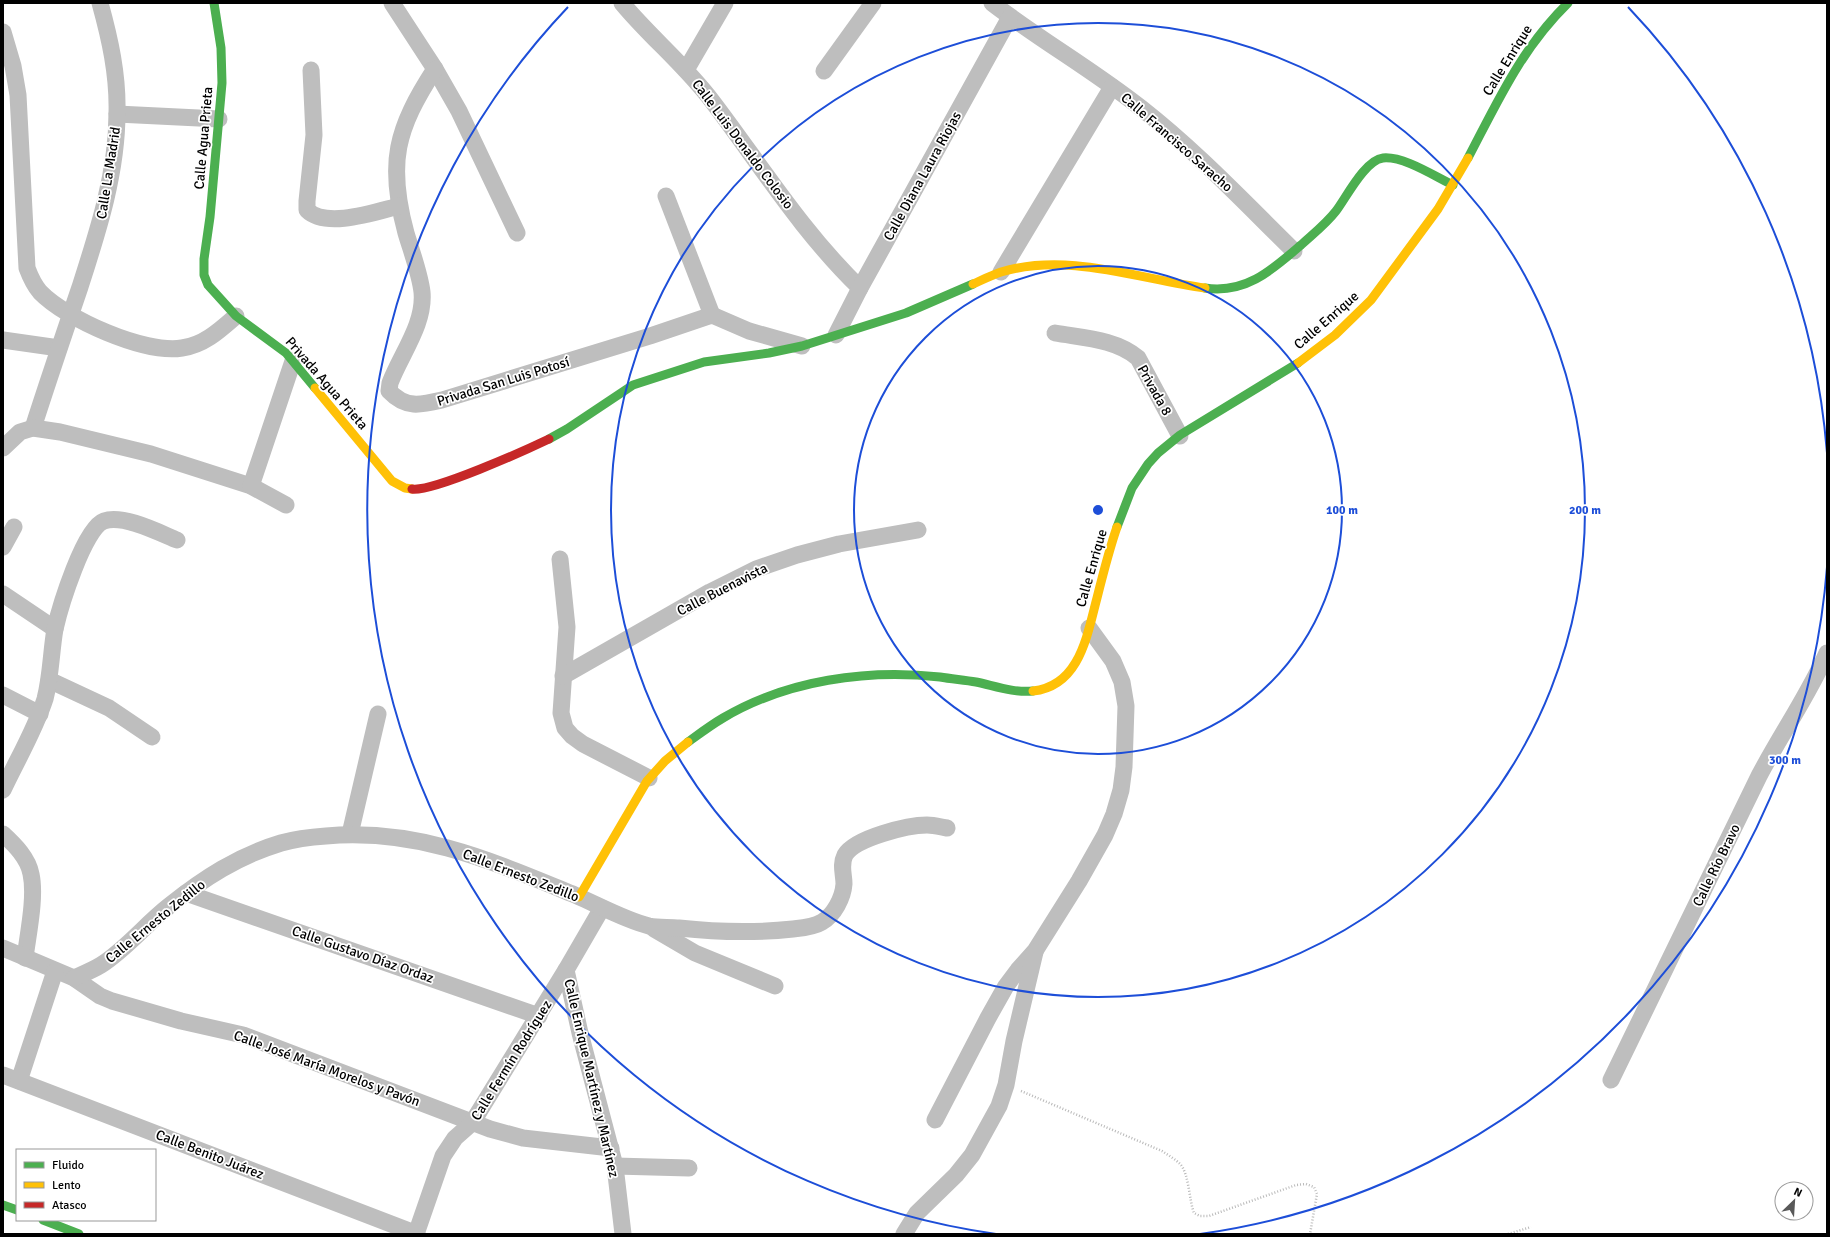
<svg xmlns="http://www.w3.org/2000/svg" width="1830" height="1237" font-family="Signika,sans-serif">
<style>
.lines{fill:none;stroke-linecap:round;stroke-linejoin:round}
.path{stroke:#b9b9b9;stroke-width:2.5;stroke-dasharray:1 2;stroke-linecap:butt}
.street{stroke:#bebebe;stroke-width:17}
.fast{stroke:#4caf50;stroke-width:9}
.slow{stroke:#ffc107;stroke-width:9}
.jam{stroke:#c62828;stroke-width:9}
.ring{fill:none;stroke:#1d4ed8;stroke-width:2}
.labels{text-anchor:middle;stroke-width:3.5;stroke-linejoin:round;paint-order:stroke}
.street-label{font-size:14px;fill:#000;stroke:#fff}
.centre{fill:#1d4ed8;stroke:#fff;stroke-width:2}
.ring-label{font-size:12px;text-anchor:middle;font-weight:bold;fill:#1d4ed8;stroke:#fff;stroke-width:3.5;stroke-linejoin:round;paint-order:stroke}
</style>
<rect width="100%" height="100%" fill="#fff"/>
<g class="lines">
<!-- path -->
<g class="path">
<path d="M1021,1091L1162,1151C1168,1155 1175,1159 1180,1164C1189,1173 1189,1200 1194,1213L1200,1216H1209L1296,1185L1306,1184L1314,1187L1317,1194L1310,1234"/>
<polyline points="1508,1234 1531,1227"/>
</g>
<!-- street -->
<g class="street">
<polyline points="392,3 435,69 459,111 517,233"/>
<path d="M622,3C650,37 685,65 712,101C760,164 802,232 860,288"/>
<path d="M992,3C1040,40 1093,70 1141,108C1196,151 1244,202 1294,251"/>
<path d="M3,32L13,66L18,95L27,268C30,276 34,285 40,292C66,319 144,354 182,348C204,345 220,330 236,316"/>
<path d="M435,69C396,129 387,163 406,233C411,250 420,274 422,292C425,324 401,354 390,383L389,391C406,409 421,405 442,400L650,336L712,315L749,331L802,346"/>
<path d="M311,70L314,135L307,201V210C326,229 375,212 399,206"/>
<polyline points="686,70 725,3"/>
<polyline points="824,71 873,3"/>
<polyline points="117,114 219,119"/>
<polyline points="666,196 712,315"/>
<polyline points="1001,272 1112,87"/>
<path d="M1055,333C1083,338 1116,339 1138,358L1180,436"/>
<polyline points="836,335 860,288 1010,17"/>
<polyline points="3,340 59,348"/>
<path d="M33,428C48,381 64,334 80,287C98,231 117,173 117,113C118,75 110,39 100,3"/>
<polyline points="3,448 20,432 33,428 60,432 151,454 251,486 286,505"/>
<polyline points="251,486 293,361"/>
<polyline points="3,547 14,527"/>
<polyline points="560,559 567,627 561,713 565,728 572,736 583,744 649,778"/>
<polyline points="3,594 55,629"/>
<polyline points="563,676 710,592 756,569 797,555 839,544 918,530"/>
<polyline points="49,680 109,708 152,737"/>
<polyline points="3,695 40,714"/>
<path d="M3,790C17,760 35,730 45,699C51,676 51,652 55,629C60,607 84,528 104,521C123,514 160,533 177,540"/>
<path d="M3,834C15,845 28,858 31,874C36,897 28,934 25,958"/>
<polyline points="350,834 378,714"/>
<polyline points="186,893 539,1016"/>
<polyline points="602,908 566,970 580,1033 615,1166 623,1234"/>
<polyline points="654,929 695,953 775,986"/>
<polyline points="3,948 74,978 100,996 112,1001 181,1021 243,1035 490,1129 523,1138 611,1148"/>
<path d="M74,978C83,974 93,970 101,965C126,949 146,924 169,906C204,878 238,856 281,843C295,839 311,837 326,836C418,828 492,861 575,895C598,905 625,920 649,926C658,928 669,927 679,928C716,932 756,933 793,929C802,928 814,927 822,922C834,915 843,898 844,884C844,874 840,865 845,855C855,838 908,825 927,825C934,825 941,827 947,828"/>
<polyline points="3,1075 417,1234"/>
<path d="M1611,1080L1759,776C1781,734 1808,696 1827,653"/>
<polyline points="19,1081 55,971"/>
<polyline points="935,1120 988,1018 1006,986 1018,970 1035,951 1079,881 1105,835 1114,814 1121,790 1124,767 1126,706 1122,682 1113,661 1089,628"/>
<polyline points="615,1166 689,1168"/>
<polyline points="416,1234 443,1156 455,1138 472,1123 566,970"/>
<polyline points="904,1234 917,1213 956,1175 972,1155 999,1106 1006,1085 1014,1041 1035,952"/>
</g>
<!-- fast -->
<g class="fast">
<polyline points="214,3 221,48 222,83 210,217 204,259 204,275 208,285 236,316 286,353 315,388"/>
<path d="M1468,158C1498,101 1521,49 1568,3"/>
<path d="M1205,288C1246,294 1272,270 1301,245C1313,234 1326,224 1336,211C1346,198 1365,160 1383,158C1404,156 1434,176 1453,185"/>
<polyline points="549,439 567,429 633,385 704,362 769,353 802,346 906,313 973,284"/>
<polyline points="1117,527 1132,488 1148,464 1158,453 1180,435 1298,363"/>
<path d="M688,742C699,734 711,725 723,718C787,680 867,669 940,677C952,679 964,680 976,682C995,686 1014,693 1033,691"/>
<polyline points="3,1205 17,1210"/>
<polyline points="43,1220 79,1234"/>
</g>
<!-- slow -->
<g class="slow">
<path d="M973,284C982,280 992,275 1001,272C1068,252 1139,279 1205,288"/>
<polyline points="1298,363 1335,335 1371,300 1438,209 1468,158"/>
<polyline points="315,388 392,481 405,488 412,489"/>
<path d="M1033,691C1080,686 1087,635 1097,598C1103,574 1109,550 1117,527"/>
<polyline points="579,897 647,781 665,761 688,742"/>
</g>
<!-- jam -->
<path class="jam" d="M412,489C433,492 526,450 549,439"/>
</g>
<!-- distance rings -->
<g class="ring">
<circle cx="1098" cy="510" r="244"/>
<circle cx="1098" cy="510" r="487"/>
<path d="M1827 567A731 731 0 0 1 1200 1234M996 1234A731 731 0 0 1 568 7M1628 7A731 731 0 0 1 1827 453"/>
</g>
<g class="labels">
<!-- street labels -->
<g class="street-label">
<text transform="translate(1507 60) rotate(-58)" y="5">Calle Enrique</text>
<text transform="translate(203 138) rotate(-85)" y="5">Calle Agua Prieta</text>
<text transform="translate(1177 142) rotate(41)" y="5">Calle Francisco Saracho</text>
<text transform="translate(743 144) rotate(53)" y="5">Calle Luis Donaldo Colosio</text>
<text transform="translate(108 173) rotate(-81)" y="5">Calle La Madrid</text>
<text transform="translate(922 176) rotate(-61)" y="5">Calle Diana Laura Riojas</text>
<text transform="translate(1326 320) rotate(-41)" y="5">Calle Enrique</text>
<text transform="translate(503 381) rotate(-17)" y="5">Privada San Luis Potosí</text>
<text transform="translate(327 383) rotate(49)" y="5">Privada Agua Prieta</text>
<text transform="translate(1155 390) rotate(61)" y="5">Privada 8</text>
<text transform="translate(1091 568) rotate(-74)" y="5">Calle Enrique</text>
<text transform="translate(722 589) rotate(-27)" y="5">Calle Buenavista</text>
<text transform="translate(1716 865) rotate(-64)" y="5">Calle Río Bravo</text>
<text transform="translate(521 875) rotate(21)" y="5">Calle Ernesto Zedillo</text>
<text transform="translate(155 921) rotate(-39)" y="5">Calle Ernesto Zedillo</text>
<text transform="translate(363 954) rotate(19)" y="5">Calle Gustavo Díaz Ordaz</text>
<text transform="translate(511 1060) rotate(-58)" y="5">Calle Fermín Rodríguez</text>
<text transform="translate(327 1068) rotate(20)" y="5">Calle José María Morelos y Pavón</text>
<text transform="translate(592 1078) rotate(77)" y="5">Calle Enrique Martínez y Martínez</text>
<text transform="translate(210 1154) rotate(21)" y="5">Calle Benito Juárez</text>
</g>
</g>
<circle cx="1098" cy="510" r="6" class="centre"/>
<g class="ring-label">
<text x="1342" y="514">100 m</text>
<text x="1585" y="514">200 m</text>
<text x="1785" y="764">300 m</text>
</g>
<!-- border -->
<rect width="1830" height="1237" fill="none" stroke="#000000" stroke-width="8"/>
<!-- legend -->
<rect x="16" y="1149" width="140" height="72" fill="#ffffff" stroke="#999999"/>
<rect x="24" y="1162" width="20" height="6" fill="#4caf50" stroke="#999999"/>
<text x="52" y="1169" font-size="12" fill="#000000">Fluido</text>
<rect x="24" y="1182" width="20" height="6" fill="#ffc107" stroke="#999999"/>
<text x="52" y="1189" font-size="12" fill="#000000">Lento</text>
<rect x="24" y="1202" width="20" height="6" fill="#c62828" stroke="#999999"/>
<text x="52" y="1209" font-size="12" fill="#000000">Atasco</text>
<!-- north arrow -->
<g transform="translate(1794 1201) rotate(25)"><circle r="19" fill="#ffffff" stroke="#999999"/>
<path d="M0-3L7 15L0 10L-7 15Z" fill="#595959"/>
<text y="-6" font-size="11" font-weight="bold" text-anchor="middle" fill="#000000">N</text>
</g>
</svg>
